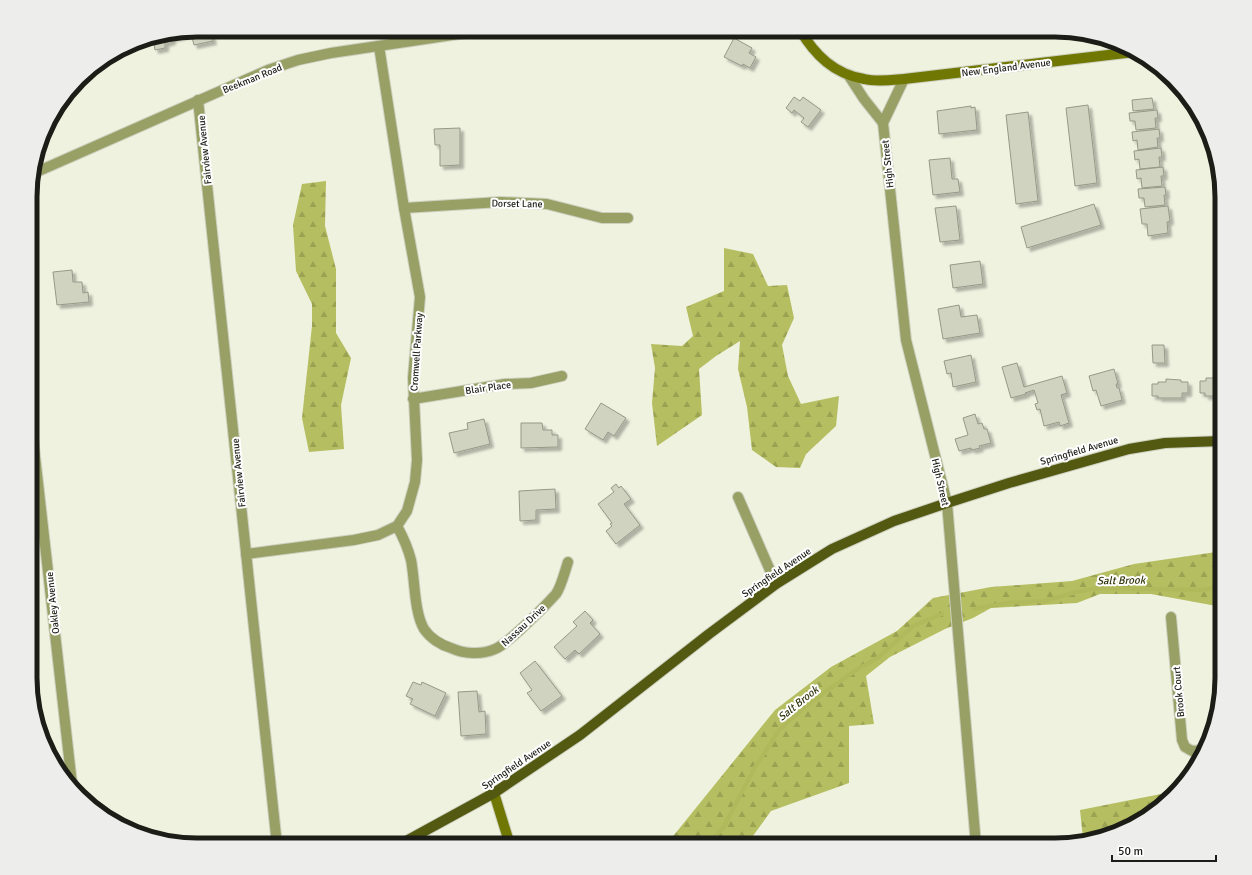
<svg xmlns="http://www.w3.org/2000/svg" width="1252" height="875" font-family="Signika,sans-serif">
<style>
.forest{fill:url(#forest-firs)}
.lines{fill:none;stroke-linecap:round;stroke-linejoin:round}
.stream{stroke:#b0b95b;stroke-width:4}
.building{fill:#d0d3c0;stroke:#969987;filter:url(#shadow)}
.street-casing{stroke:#cdd0bf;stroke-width:12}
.secondary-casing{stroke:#cdd0bf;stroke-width:12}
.primary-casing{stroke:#cdd0bf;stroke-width:12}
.street{stroke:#98a065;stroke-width:10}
.secondary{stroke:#707803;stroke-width:10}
.primary{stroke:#535911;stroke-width:10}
.labels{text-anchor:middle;stroke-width:4;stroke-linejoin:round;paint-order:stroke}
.street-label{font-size:10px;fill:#1c1d16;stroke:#fff}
.water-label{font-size:11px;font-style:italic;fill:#30340b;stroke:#fff}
.rim{fill:none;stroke:#1c1d16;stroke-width:5}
</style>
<defs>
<pattern id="forest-firs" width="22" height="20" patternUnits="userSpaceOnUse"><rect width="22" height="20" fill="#b5be60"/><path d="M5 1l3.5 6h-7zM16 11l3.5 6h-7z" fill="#9ba353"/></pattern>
<filter id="shadow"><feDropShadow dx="3.5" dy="3.5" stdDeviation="1" flood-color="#0004"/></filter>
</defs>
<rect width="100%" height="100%" fill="#eff2df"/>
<!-- forest -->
<g class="forest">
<polygon points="326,181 325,226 336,269 336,333 351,358 341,405 344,449 309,452 302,418 312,326 312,304 296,271 293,225 302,184"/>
<polygon points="724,248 753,254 768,286 787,285 794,318 782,345 788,376 801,404 839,396 836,426 806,454 800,468 776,467 752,450 747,407 738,369 740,341 716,356 699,369 702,415 657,446 652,403 655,368 651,344 682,346 693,336 686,307 724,291"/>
<polygon points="1222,550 1222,607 1151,594 1100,594 1077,603 991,608 973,618 945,629 890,657 866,676 874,724 849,726 849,783 771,811 750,840 752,845 666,845 775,710 831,667 897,631 933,598 991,587 1072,581 1134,564 1216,552"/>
<polygon points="1166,793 1167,797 1129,828 1083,838 1080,810"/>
</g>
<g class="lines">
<!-- stream -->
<g class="stream">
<polyline points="974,609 1005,603 1045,601 1076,592 1099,588 1204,590 1222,586"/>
<polyline points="707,845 723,828 755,767 779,730 807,705 856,670 879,657 913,626 942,614"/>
</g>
</g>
<!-- building -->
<g class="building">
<polygon points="197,30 210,30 213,41 194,45 191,34 172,38 172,41 165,43 165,48 155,50 153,39"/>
<polygon points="734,38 752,48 749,53 756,57 750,68 743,64 742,66 724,57"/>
<polygon points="794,97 800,101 803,97 821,110 808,127 801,122 804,118 794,110 792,113 786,108"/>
<polygon points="1152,98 1154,109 1133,111 1132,100"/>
<polygon points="1088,105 1097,183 1075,186 1066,108"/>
<polygon points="971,106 971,108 975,107 977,130 939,134 937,111"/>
<polygon points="1157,110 1158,118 1155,118 1156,128 1136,130 1135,121 1130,121 1129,113"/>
<polygon points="1028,112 1038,201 1016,204 1006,115"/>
<polygon points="460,128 460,165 440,166 440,145 435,145 434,129"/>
<polygon points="1159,129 1160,138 1157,138 1158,147 1138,150 1137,140 1133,141 1132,132"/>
<polygon points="1161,148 1162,157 1159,157 1160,167 1140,169 1139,159 1135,160 1134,151"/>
<polygon points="950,158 952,179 958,179 960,192 933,195 929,160"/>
<polygon points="1163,167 1164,176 1161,176 1162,186 1142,188 1141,178 1137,179 1136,170"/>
<polygon points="1165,187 1166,195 1164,195 1165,205 1145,207 1144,198 1139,198 1138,189"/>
<polygon points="1094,204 1101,225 1027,248 1021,227"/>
<polygon points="956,206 960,240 940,242 935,208"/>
<polygon points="1168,206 1170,221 1167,222 1168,233 1148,236 1147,224 1142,224 1140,209"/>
<polygon points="980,261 983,284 953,288 950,265"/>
<polygon points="72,270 73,282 82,282 83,293 88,292 89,302 57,305 53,272"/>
<polygon points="959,305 961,317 977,315 980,333 943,339 938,309"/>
<polygon points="1152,345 1164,345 1165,363 1153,363"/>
<polygon points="971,355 976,382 953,387 951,373 947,374 944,361"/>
<polygon points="1017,363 1024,387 1062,376 1067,393 1061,395 1069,423 1060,426 1059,422 1044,426 1040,409 1037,410 1035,404 1038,403 1034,390 1025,393 1026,394 1011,398 1002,367"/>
<polygon points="1114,369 1118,384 1116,384 1117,388 1119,388 1122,400 1101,406 1096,390 1093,391 1089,376"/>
<polygon points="1206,378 1221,378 1221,399 1215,399 1215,396 1205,396 1205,393 1200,393 1200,381 1206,381"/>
<polygon points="1166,379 1181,380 1181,382 1188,382 1188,393 1182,393 1182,398 1158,398 1158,396 1152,396 1152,384 1158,384 1158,382 1166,382"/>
<polygon points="601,403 626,418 614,436 608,432 603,440 585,429"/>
<polygon points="975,414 978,424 982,423 984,429 987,429 991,443 979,446 980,448 972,450 971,448 959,451 955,439 968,435 963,418"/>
<polygon points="484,419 490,444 454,453 449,433 468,429 467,423"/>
<polygon points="521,423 542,423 543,430 552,430 552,435 558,435 558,447 521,448"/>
<polygon points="616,484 619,488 621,486 631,499 624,504 640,525 616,544 606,531 612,526 610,524 612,523 598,504 614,492 611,488"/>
<polygon points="555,489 556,509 536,510 536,520 520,521 519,491"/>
<polygon points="585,611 593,620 590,623 600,634 579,654 575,650 565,659 554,647 577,626 573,622"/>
<polygon points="535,661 562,696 541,711 527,693 532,690 520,673"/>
<polygon points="413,682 421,685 422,682 446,693 435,716 410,704 413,699 406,696"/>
<polygon points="477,691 479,712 485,711 486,734 461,736 458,692"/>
</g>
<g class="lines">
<!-- street casing -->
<g class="street-casing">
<g id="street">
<polyline points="849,76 864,99 883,123"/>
<polyline points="904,79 883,123 906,340 947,503 976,845"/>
<polyline points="198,100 277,845"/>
<polyline points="32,174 268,70 298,60 331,53 486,30"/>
<polyline points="404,208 500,202 547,204 602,218 628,218"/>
<polyline points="413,399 505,384 531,383 562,376"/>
<polyline points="31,421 72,784"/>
<polyline points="738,497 776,584"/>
<path d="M397,526C403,537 408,548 411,560C415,580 414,612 424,629C430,638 441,645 451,648C464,654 482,655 495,649C508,644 546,605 556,594C561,587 565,571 568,562"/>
<polyline points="246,554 354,540 378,535 397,526 407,511 415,482 417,460 413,378 420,297 404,208 379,46"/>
<polyline points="1171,617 1182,740 1185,747 1192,751 1203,750"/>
</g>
</g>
<!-- secondary casing -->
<g class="secondary-casing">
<g id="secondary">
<path d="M800,30C815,55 834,74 864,79C877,82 891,80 904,79L1134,52"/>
<polyline points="494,793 510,845"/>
</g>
</g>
<!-- primary casing -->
<g class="primary-casing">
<polyline id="primary" points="399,845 494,793 580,735 709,634 776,584 832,549 894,521 947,503 1009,483 1129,449 1165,443 1222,441"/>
</g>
<!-- street -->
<use href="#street" class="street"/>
<!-- secondary -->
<use href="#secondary" class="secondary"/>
<!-- primary -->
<use href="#primary" class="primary"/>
</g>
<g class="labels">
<!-- street labels -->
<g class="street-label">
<text transform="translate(1006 67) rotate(-7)" y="4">New England Avenue</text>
<text transform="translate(252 78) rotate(-22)" y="4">Beekman Road</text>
<text transform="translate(204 150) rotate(-96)" y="4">Fairview Avenue</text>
<text transform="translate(887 164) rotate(-96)" y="4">High Street</text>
<text transform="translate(517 203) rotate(1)" y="4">Dorset Lane</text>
<text transform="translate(416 352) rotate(-86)" y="4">Cromwell Parkway</text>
<text transform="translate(488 387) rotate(-8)" y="4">Blair Place</text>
<text transform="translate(1079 450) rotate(-16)" y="4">Springfield Avenue</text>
<text transform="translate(238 473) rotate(-96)" y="4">Fairview Avenue</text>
<text transform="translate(941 482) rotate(77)" y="4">High Street</text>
<text transform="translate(776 572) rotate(-34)" y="4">Springfield Avenue</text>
<text transform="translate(52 603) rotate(-96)" y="4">Oakley Avenue</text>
<text transform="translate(523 625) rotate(-43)" y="4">Nassau Drive</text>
<text transform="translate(1178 692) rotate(-95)" y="4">Brook Court</text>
<text transform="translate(516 764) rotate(-34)" y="4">Springfield Avenue</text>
</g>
<!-- water labels -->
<g class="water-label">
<text transform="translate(1121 580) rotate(-1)" y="4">Salt Brook</text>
<text transform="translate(798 703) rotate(-39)" y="4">Salt Brook</text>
</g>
</g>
<!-- crop -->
<path d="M0 0H1252V875H0ZM197 37H1055A160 160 0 0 1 1215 197V678A160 160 0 0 1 1055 838H197A160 160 0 0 1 37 678V197A160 160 0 0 1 197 37Z" fill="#ededec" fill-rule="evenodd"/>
<path class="rim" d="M197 37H1055A160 160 0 0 1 1215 197V678A160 160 0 0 1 1055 838H197A160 160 0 0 1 37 678V197A160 160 0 0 1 197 37Z"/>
<!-- scale -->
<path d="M1112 855v6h104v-6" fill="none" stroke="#1c1d16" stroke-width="2"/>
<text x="1118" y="855" font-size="12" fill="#1c1d16" stroke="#ffffff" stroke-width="3" paint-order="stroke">50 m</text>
</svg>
